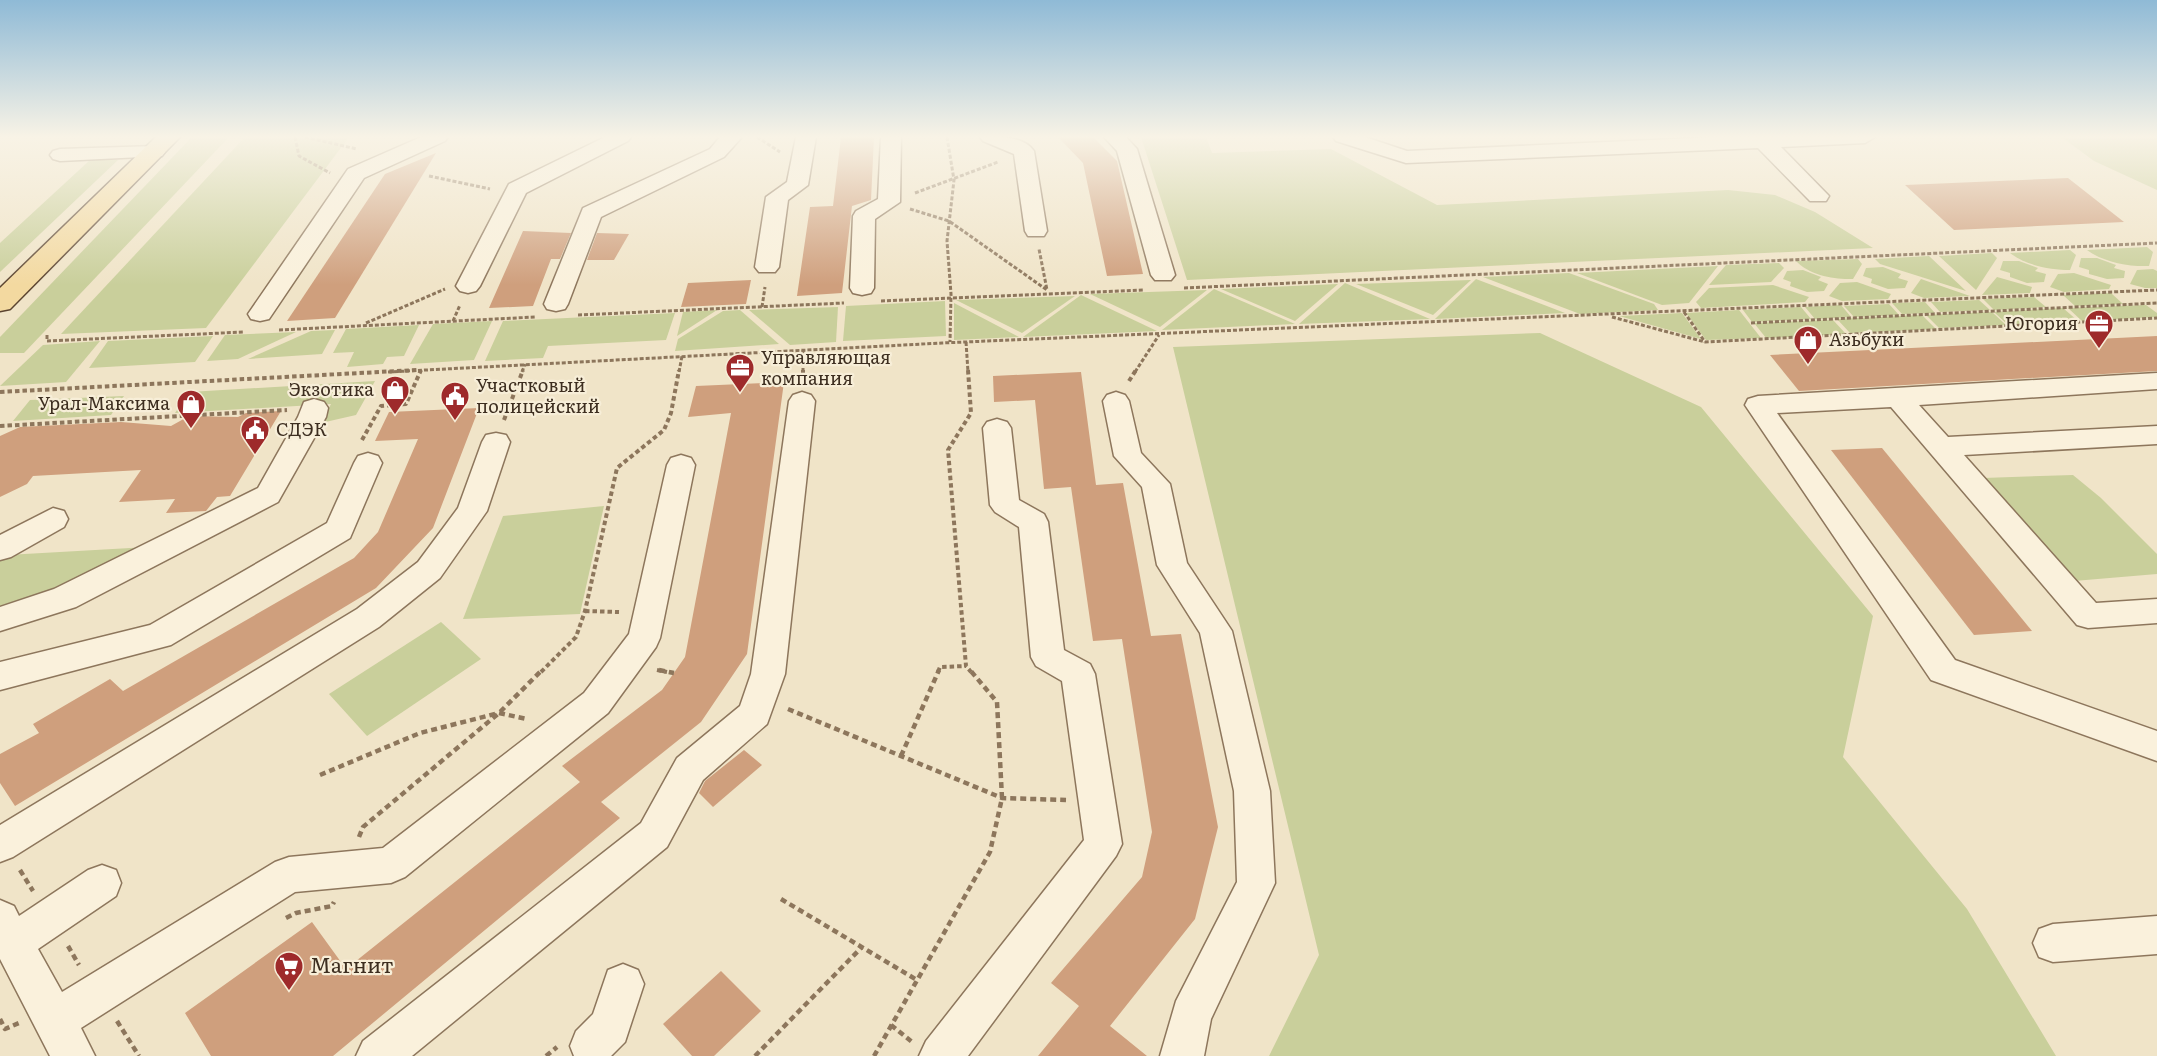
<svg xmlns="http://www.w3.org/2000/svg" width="2157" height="1056" font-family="Literata,serif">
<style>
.green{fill:#c9cf9b}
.building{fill:#cf9f7d}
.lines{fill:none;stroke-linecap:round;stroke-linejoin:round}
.minor-casing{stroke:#8d765c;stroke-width:3}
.major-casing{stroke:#5b4430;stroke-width:3}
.path-far2{stroke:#8d765c;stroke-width:3;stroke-dasharray:4 2;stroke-linecap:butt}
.path-far1{stroke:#8d765c;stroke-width:4;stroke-dasharray:4.5 3;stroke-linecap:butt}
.path{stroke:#8d765c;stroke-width:4.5;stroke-dasharray:6 4;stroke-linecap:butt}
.minor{fill:#faf1dc;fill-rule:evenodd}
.major{fill:#f3d9a0;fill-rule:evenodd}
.labels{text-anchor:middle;stroke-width:4.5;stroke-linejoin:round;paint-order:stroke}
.poi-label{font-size:18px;fill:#3d2e20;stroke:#f7eed8;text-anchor:start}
.near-poi-label{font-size:21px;fill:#3d2e20;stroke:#f7eed8;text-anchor:start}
</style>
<rect width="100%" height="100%" fill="#f0e4c8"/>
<!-- green -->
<g class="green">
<polygon points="192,137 229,137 24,353 0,353 0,337"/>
<polygon points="245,137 349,137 206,328 61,334"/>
<polygon points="1141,137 1206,137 1212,153 1331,149 1437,205 1728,190 1775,195 1815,212 1873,248 1187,280"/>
<polygon points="2157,137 2157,190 2094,161 2063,138"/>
<polygon points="90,160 118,160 0,272 0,243"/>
<path d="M2147,247L2153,252L2149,266C2129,267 2103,262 2087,250Z"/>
<path d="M2070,250L2076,255L2070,270C2051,270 2025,265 2010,253Z"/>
<polygon points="1992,253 1997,258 1976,290 1939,256"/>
<polygon points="1929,256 1966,291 1880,264 1875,259"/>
<polygon points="2081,258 2097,258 2116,265 2114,268 2125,271 2124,278 2107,279 2089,274 2089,270 2079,267"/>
<path d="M1858,259L1862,264L1853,279C1835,280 1809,275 1796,261Z"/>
<polygon points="2003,261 2019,261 2038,268 2035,271 2046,274 2044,282 2027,283 2010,277 2010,273 2000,270"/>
<polygon points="1779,263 1784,268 1771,282 1709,285 1726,265"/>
<polygon points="1718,266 1689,303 1662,305 1577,273"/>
<polygon points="1883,267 1901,274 1898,278 1908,281 1905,288 1888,289 1871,283 1872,279 1863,276 1866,268"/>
<polygon points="2153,269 2157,271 2157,288 2145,288 2130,284 2137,270"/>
<polygon points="1803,270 1821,277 1818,280 1828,284 1824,291 1807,292 1790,286 1791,282 1783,279 1787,271"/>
<polygon points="1569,273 1654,304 1658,310 1580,314 1483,277"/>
<polygon points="2074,273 2111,285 2109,289 2064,292 2050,287 2058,274"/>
<polygon points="1997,277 2032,287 2030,293 1982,295"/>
<polygon points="1476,279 1565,313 1435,319"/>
<polygon points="1921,279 1970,296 1924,298 1911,293"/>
<polygon points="1471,280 1433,315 1356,284 1470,280"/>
<polygon points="1857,282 1891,294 1888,299 1842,301 1829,296 1840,283"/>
<polygon points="1345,283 1430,319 1299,324"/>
<polygon points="1338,284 1295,321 1221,289"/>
<polygon points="1773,285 1809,297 1805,302 1701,308 1696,302 1709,288"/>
<polygon points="1214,289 1295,324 1162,330"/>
<polygon points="1207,290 1160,327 1090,294"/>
<polygon points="2111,293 2123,304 2075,306 2063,295"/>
<polygon points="1081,295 1157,331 1023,337"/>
<polygon points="1075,296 1022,333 956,300"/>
<polygon points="2034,297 2046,307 1994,310 1983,299"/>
<polygon points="1979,300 1990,310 1940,312 1931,302"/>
<polygon points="945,301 946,336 843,341 846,306"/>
<polygon points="1925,302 1935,313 1902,314 1892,303"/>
<polygon points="954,303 1019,337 954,340"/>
<polygon points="1889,304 1899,315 1854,317 1844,306"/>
<polygon points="1841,305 1851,317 1815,319 1805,307"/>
<polygon points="2146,305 2157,313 2157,317 2082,321 2068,308"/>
<polygon points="838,307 836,342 790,345 749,310"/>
<polygon points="1801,307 1811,319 1752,322 1743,310"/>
<polygon points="2063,308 2078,321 2008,325 1994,312"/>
<polygon points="717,310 677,336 683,312"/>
<polygon points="740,310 779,344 675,351 678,339 723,311"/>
<polygon points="1739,310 1761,338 1706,340 1686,313"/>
<polygon points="1992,312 2006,325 1939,328 1926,315"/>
<polygon points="675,313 666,340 548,346 543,358 485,361 503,321"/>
<polygon points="1682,313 1701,339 1619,316"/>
<polygon points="1922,315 1936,329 1850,333 1837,319"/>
<polygon points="1833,320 1846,334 1766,338 1754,323"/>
<polygon points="492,321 474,360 410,364 433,324"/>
<polygon points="419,325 404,356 387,357 383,364 347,367 354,352 333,353 346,329"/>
<polygon points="335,330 322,354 248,359 311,331"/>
<polygon points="296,332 238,359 207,361 225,335"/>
<polygon points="1540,333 1701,407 1873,616 1843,757 1967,909 2056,1056 1269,1056 1319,955 1173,347"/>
<polygon points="213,336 195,362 89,368 108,341"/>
<polygon points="100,341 66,382 0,386 43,345"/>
<polygon points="375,381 356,415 321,423 331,404 175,413 189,392"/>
<polygon points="124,396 111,415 13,421 30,400"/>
<polygon points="2073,475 2101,498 2157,554 2157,574 2074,581 1983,478"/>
<polygon points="604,506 580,614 463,619 503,516"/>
<polygon points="148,547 52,597 0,612 0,559 7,555"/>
<polygon points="441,622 481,659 367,736 329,694"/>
</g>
<!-- building -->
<g class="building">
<polygon points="841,137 874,137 871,200 852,206 842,293 797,296 810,207 833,206"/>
<polygon points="1058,137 1093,137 1117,161 1143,274 1107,276 1083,163"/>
<polygon points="436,153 335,318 287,321 385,174"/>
<polygon points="2068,178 2124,222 1954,230 1905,185"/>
<polygon points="523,231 571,233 560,259 551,259 533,306 489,308"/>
<polygon points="597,233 629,234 614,260 587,260"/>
<polygon points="751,280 746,304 681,307 688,283"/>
<polygon points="2157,336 2157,371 1799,391 1770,355"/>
<polygon points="1081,372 1096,485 1123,483 1151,636 1181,634 1218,827 1195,919 1110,1026 1147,1056 1038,1056 1079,1006 1051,983 1142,877 1152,832 1122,639 1093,641 1071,487 1044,489 1035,400 994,402 993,376"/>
<polygon points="784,382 747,654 701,722 601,802 620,818 333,1056 211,1056 185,1013 312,922 346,969 580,782 562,766 662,690 685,657 731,413 688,417 696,386"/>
<polygon points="479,408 433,528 376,588 15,806 0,783 0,754 39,733 33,724 110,679 123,691 354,558 378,532 418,439 375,441 389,412"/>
<polygon points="281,411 230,496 217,497 206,511 166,513 175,499 119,502 141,470 33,476 27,484 0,497 0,436 20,427 121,422 171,426 189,416 238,417 246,413"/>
<polygon points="1882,448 2032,631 1974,635 1831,450"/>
<polygon points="744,750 762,765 713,807 699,793 705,781"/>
<polygon points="721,971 761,1011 714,1056 692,1056 663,1024"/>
</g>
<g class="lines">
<!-- minor casing -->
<g class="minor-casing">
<g id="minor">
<polygon points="421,137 448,137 445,141 364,178 269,319 260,321 251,319 248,314 348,169"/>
<polygon points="605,137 631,137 628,141 526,193 480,286 476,291 468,293 460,291 456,286 509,184"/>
<polygon points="720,137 742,137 724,157 601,217 568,304 565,309 556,311 547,309 544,304 583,208 710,149"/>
<polygon points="796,137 816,137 808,185 788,200 779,267 775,272 759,272 755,267 766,197 787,182"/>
<polygon points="881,137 901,137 900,202 875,219 874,288 871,293 862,295 853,293 850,288 853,216 856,211 878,199"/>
<path d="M980,137C997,137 1023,135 1034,151L1047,231L1044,236H1028L1025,231L1014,154L983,141Z"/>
<polygon points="1104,137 1126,137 1137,149 1175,275 1171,280 1155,280 1151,275 1117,151"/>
<polygon points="1333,137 1365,137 1407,151 1717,137 1875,137 1865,143 1781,147 1829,196 1826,201 1810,201 1758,148 1406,163 1336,141"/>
<polygon points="155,146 162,148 165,152 162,156 60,161 53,159 50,155 53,151 60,149"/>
<polygon points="2157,373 2157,389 1919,405 1948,437 2157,426 2157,444 1964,455 2096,603 2157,599 2157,623 2088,628 2077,625 1891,407 1777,413 1955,660 2157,731 2157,761 1931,680 1745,405 1748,399 1758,396"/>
<polygon points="802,392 811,395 815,401 785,674 767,724 703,780 667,847 412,1056 356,1056 363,1041 641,823 677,758 740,706 751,674 789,401 793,395"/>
<polygon points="1116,392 1125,395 1129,401 1141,453 1170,484 1187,563 1232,631 1270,791 1275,883 1211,1019 1204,1056 1160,1056 1176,1001 1237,882 1234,791 1200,633 1157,565 1142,487 1114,456 1103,401 1107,395"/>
<polygon points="314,399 324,402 328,408 326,417 278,502 76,607 0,631 0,607 54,589 258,488 298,417 304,402"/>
<polygon points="997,419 1007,422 1011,428 1019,500 1044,514 1048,522 1064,650 1090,664 1095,674 1122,844 1116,856 968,1056 919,1056 926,1041 1084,840 1062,681 1036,666 1031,657 1019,527 995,512 990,505 983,428 987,422"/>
<polygon points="496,433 506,435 510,442 487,511 440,578 379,627 13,857 0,862 0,825 357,609 418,562 458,508 482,442 486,435"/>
<polygon points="368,453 378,456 382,463 350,538 171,645 0,690 0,662 150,625 327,523 354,463 358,456"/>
<polygon points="681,455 691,458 695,465 660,638 656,647 608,713 405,877 391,883 295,892 81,1028 95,1056 50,1056 0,959 0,900 14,906 19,916 88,870 102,865 116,870 121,883 116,896 38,949 62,992 275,862 289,857 383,848 584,693 629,634 667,465 671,458"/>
<polygon points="53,508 64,511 68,519 64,527 11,557 0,560 0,535"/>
<polygon points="2157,916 2157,954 2053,962 2039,957 2033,943 2039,929 2053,924"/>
<polygon points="623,964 638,970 644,984 625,1042 611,1056 574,1056 570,1046 576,1031 593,1014 608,970"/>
</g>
</g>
<!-- major casing -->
<g class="major-casing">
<polygon id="major" points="156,137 180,137 10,309 0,311 0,288"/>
</g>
<!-- path-far2 -->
<g class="path-far2">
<polyline points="295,137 299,156 330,173"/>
<polyline points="305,137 357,149"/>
<polyline points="757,137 780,152"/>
<polyline points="947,137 954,180 947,241 951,294 950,342"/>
<polyline points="429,176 490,189"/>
<polyline points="915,193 998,162"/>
<polyline points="910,209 949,221 1047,290 1039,249"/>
<polyline points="1184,288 2157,243"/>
<polyline points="881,301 1143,290"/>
<polyline points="762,307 765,287"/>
<polyline points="1684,312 1705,342"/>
<polyline points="578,315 844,303"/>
<polyline points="1612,317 1705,342 2157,318"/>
<polyline points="453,321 460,305"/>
<polyline points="366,323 445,289"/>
<polyline points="1751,323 2157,303"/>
<polyline points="279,330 535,317"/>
<polyline points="47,335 47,341 244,332"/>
<polyline points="966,342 968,372"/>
<polyline points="803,350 803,372"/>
<polyline points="388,372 942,343 2157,290"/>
<polyline points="522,372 525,364"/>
<polyline points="679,372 682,356"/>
<polyline points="1135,372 1159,335"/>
</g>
<!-- path-far1 -->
<g class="path-far1">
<polyline points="803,370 803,379"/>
<polyline points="968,370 971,413 948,450 966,666 971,672"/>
<polyline points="1129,381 1136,370"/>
<polyline points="0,392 417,370"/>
<polyline points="504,420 523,370"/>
<polyline points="0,426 287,410"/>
<polyline points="362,440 381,406 406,404 421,370"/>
<polyline points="585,611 619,612"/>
<polyline points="657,670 667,672"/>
<polyline points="541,672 576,637 585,611 617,468 664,430 671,413 679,370"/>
<polyline points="938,672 940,667 966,666"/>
</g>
<!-- path -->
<g class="path">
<polyline points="659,670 674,673"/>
<polyline points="788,709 1002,798 1066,800"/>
<polyline points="901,756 939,670"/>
<polyline points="320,775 420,733 499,713 527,719"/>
<polyline points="359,837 363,827 499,713 542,670"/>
<polyline points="20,870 33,891"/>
<polyline points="781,899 917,980"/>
<polyline points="286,918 296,913 332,906 334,902"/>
<polyline points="68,946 79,965"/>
<polyline points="0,1019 5,1029 19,1023"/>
<polyline points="117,1021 139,1056"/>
<polyline points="891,1025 912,1042"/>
<polyline points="546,1056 557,1047"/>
<polyline points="755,1056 862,947"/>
<polyline points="874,1056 990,852 1002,798 997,702 970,670"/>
</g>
<!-- minor -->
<use href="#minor" class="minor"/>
<!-- major -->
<use href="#major" class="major"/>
</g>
<!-- sky -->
<linearGradient id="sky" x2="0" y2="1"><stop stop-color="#8fbad6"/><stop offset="0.48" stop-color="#f8f3e6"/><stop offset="1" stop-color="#f8f3e6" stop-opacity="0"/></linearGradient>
<rect width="2157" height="285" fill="url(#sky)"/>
<!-- icons -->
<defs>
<g id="office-pin" transform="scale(1.5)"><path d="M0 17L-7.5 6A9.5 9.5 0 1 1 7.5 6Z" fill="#9e2a2b" stroke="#f7eed8"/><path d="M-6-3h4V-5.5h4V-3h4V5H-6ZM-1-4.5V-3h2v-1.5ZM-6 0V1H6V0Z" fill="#fff"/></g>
<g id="shop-pin" transform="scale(1.5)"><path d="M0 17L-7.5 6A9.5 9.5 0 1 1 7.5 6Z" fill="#9e2a2b" stroke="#f7eed8"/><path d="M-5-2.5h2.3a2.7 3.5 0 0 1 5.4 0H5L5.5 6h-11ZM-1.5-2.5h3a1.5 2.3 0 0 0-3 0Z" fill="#fff"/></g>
<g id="civic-pin" transform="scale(1.5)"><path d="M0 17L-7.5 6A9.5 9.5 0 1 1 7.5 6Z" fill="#9e2a2b" stroke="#f7eed8"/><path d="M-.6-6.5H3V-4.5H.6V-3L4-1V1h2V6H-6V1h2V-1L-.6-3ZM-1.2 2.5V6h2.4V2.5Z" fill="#fff"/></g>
<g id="supermarket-pin" transform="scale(1.5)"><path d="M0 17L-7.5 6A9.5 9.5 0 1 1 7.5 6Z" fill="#9e2a2b" stroke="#f7eed8"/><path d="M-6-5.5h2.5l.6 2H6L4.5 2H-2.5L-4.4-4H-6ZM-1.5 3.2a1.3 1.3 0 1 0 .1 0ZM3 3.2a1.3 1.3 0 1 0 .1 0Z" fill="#fff"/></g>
</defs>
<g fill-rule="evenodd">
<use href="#office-pin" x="2099" y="324"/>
<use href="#shop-pin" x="1808" y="340"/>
<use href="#office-pin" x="740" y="368"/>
<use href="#shop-pin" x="395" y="390"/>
<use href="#civic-pin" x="455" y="396"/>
<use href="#shop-pin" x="191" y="404"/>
<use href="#civic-pin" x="255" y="430"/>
<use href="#supermarket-pin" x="289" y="966"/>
</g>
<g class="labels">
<!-- poi labels -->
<g class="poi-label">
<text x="2078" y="330" text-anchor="end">Югория</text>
<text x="1829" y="346">Азьбуки</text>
<text x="761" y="364">Управляющая<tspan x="761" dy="21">компания</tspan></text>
<text x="476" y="392">Участковый<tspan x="476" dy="21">полицейский</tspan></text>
<text x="374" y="396" text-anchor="end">Экзотика</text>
<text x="170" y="410" text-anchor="end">Урал-Максима</text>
<text x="276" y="436">СДЭК</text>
</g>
<!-- near-poi labels -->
<g class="near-poi-label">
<text x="310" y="973">Магнит</text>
</g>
</g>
</svg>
